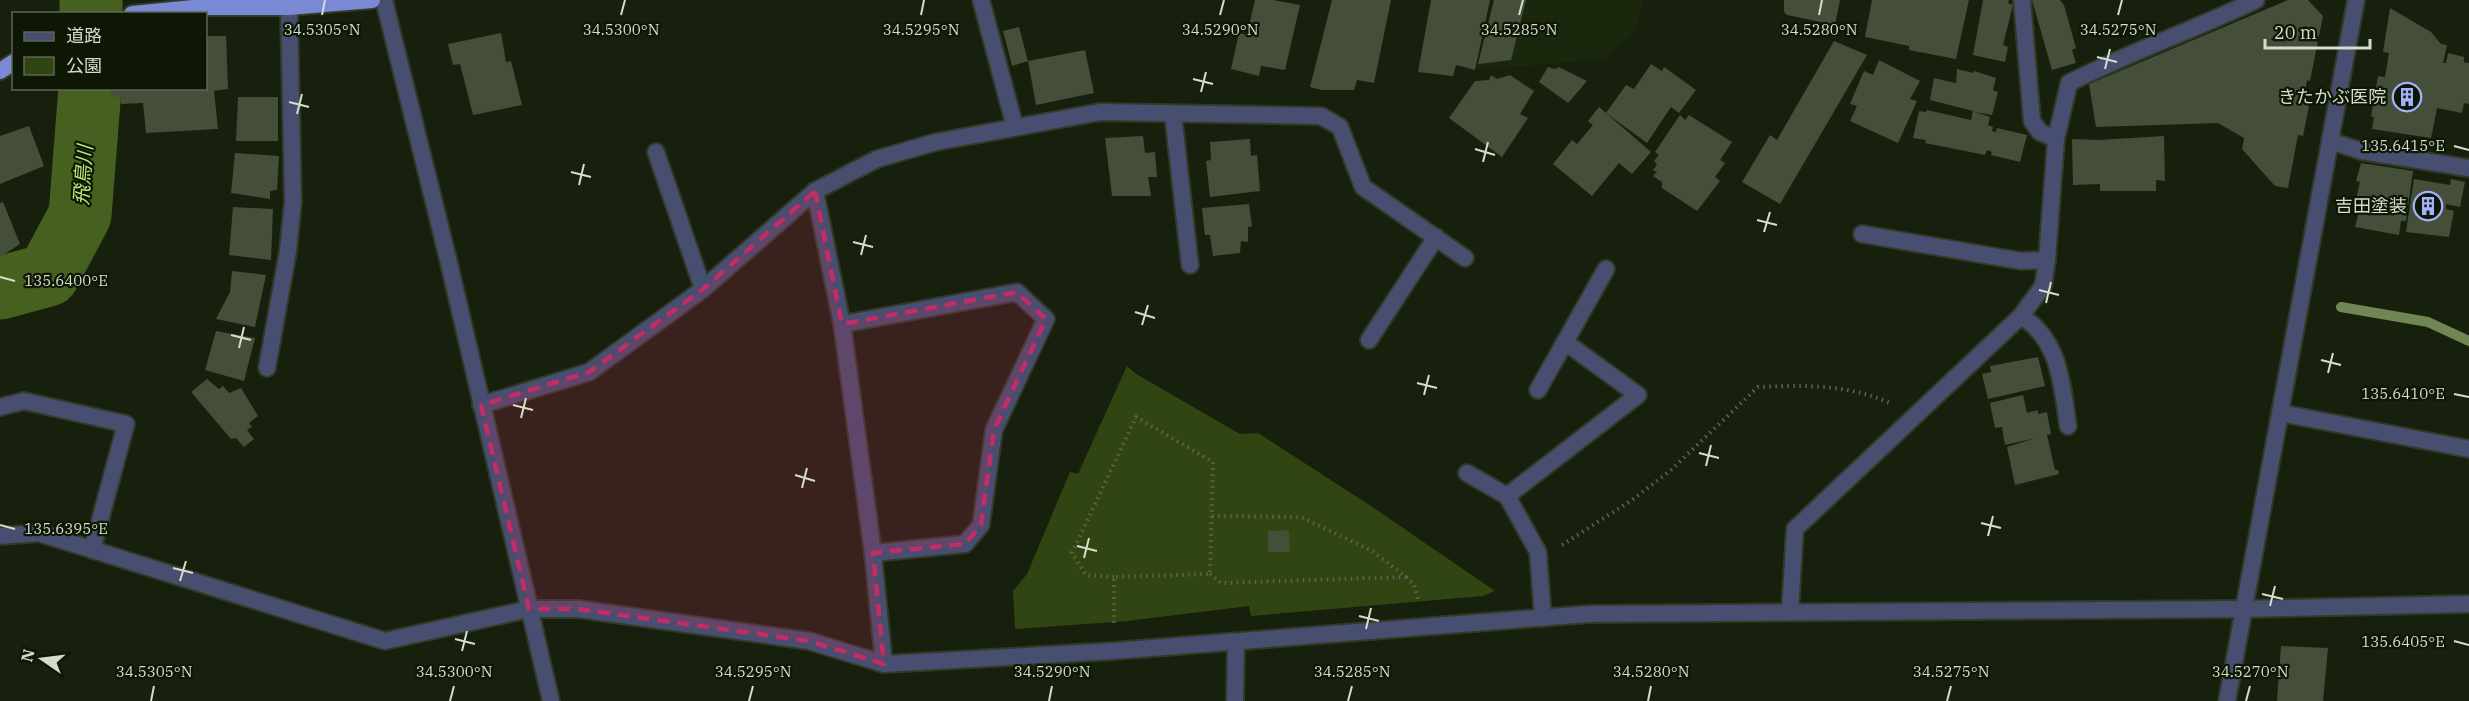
<svg xmlns="http://www.w3.org/2000/svg" width="2469" height="701" font-family="'IBM Plex Serif','Noto Sans JP',serif">
<style>
.built{fill:#1b270c}
.green{fill:#314512}
.lines{fill:none;stroke-linecap:round;stroke-linejoin:round}
.stream{stroke:#718654;stroke-width:10}
.river{stroke:#46611f;stroke-width:63}
.building{fill:#444e38}
.service-casing{stroke:#323a27;stroke-width:20}
.minor-casing{stroke:#323a27;stroke-width:20}
.tertiary-casing{stroke:#323a27;stroke-width:20}
.trunk-casing{stroke:#323a27;stroke-width:20}
.path{stroke:#5c6452;stroke-width:4;stroke-dasharray:1.5 4.5;stroke-linecap:butt}
.service{stroke:#474e6f;stroke-width:16}
.minor{stroke:#474e6f;stroke-width:16}
.tertiary{stroke:#474e6f;stroke-width:16}
.trunk{stroke:#7a89d4;stroke-width:16}
.marked{fill:#c42c66;fill-opacity:0.2;stroke:#c42c66;stroke-width:4.5;stroke-dasharray:12 8;stroke-linejoin:round}
.ticks{fill:none;stroke:#d5dcce;stroke-width:2}
.labels{text-anchor:middle;stroke-width:4.5;stroke-linejoin:round;paint-order:stroke}
.poi-label{font-size:18px;fill:#d5dcce;stroke:#0e1604;text-anchor:end}
.water-label{font-size:20px;font-style:italic;fill:#baeb7a;stroke:#0e1604}
.ticks-label{font-size:15px;text-anchor:middle;fill:#d5dcce;stroke:#0e1604;stroke-width:4.5;stroke-linejoin:round;paint-order:stroke}
</style>
<rect width="100%" height="100%" fill="#17200c"/>
<!-- built -->
<polygon class="built" points="1494,0 1643,0 1635,31 1606,59 1477,70"/>
<!-- green -->
<polygon class="green" points="1127,366 1136,374 1240,434 1258,433 1371,506 1495,591 1483,596 1251,616 1249,606 1127,621 1015,629 1013,591 1027,574 1070,472 1078,474"/>
<g class="lines">
<!-- stream -->
<polyline class="stream" points="2341,307 2428,322 2469,341"/>
<!-- river -->
<g class="river">
<polyline points="91,14 91,0"/>
<polyline points="0,288 48,275 80,215 90,88"/>
</g>
</g>
<!-- building -->
<g class="building">
<polygon points="1255,0 1273,0 1300,5 1285,70 1261,66 1259,76 1231,69 1239,33 1247,35"/>
<polygon points="1332,0 1391,0 1374,83 1357,80 1354,90 1322,90 1310,87"/>
<polygon points="1431,0 1490,0 1475,70 1456,65 1453,76 1418,72"/>
<polygon points="1494,0 1526,0 1511,60 1478,64"/>
<polygon points="1784,0 1840,0 1835,25 1787,15 1784,12"/>
<polygon points="1872,0 1969,0 1956,59 1909,50 1909,46 1865,37"/>
<polygon points="1983,0 2009,0 2008,3 2013,5 2003,45 2008,47 2005,62 1973,55"/>
<polygon points="2032,0 2060,0 2064,5 2076,48 2072,50 2076,63 2052,70"/>
<polygon points="2288,0 2308,0 2323,16 2310,81 2307,80 2303,104 2309,106 2303,136 2298,135 2288,188 2275,186 2242,149 2244,138 2218,123 2096,127 2089,84"/>
<polygon points="2390,8 2431,32 2441,44 2447,45 2443,63 2446,63 2448,53 2464,57 2464,62 2469,63 2469,104 2464,103 2462,113 2437,108 2431,138 2372,129 2374,117 2371,117 2378,76 2385,77 2389,53 2383,52"/>
<polygon points="1019,27 1028,61 1085,50 1094,93 1036,105 1028,61 1012,66 1003,31"/>
<polygon points="501,33 506,62 511,61 522,105 473,115 460,64 453,65 448,44"/>
<polygon points="206,36 226,36 228,89 214,91 218,129 146,133 143,103 121,104 120,97 111,96 111,88 206,88"/>
<polygon points="1834,41 1867,55 1780,204 1742,182 1770,135 1777,140"/>
<polygon points="1879,60 1920,81 1910,99 1917,101 1898,143 1850,121 1857,106 1850,104 1864,71 1873,75"/>
<polygon points="1651,64 1662,71 1664,67 1696,90 1679,113 1671,107 1647,143 1606,113 1651,152 1632,174 1619,163 1592,196 1553,164 1572,140 1577,144 1593,125 1588,121 1599,107 1606,113 1626,85 1634,89"/>
<polygon points="1548,67 1555,69 1559,67 1587,81 1568,103 1539,82"/>
<polygon points="1957,69 1973,73 1974,71 1996,78 1993,90 1998,92 1992,115 1975,112 1990,117 1988,125 1993,127 1992,131 1996,132 1997,128 2027,135 2020,162 1991,155 1992,152 1987,150 1985,155 1925,143 1926,140 1913,138 1919,111 1926,112 1927,110 1971,120 1973,111 1930,100 1934,78 1956,83"/>
<polygon points="1491,75 1497,79 1510,75 1534,91 1520,114 1528,118 1502,157 1449,118 1475,81 1489,80"/>
<polygon points="238,97 278,97 278,141 236,141"/>
<polygon points="1680,115 1685,120 1689,115 1732,142 1720,160 1725,163 1715,177 1720,181 1697,211 1662,188 1662,182 1653,176 1657,172 1653,170 1657,165 1654,161 1659,155 1655,152"/>
<polygon points="29,126 44,166 0,184 0,136"/>
<polygon points="1143,136 1145,153 1155,152 1157,177 1148,177 1151,196 1112,196 1105,138"/>
<polygon points="2164,136 2165,181 2156,180 2156,191 2100,191 2100,184 2073,185 2072,139 2098,140"/>
<polygon points="1250,139 1251,156 1257,155 1260,191 1210,197 1206,161 1211,160 1210,142"/>
<polygon points="235,153 279,156 277,190 270,191 270,199 231,193"/>
<polygon points="2361,163 2413,171 2406,221 2401,221 2399,235 2355,227 2360,208 2354,208 2360,182 2356,181"/>
<polygon points="2414,179 2450,185 2451,179 2465,182 2460,207 2446,204 2446,209 2454,211 2449,237 2406,232"/>
<polygon points="3,202 20,244 0,257 0,203"/>
<polygon points="1249,204 1252,226 1248,227 1248,242 1241,241 1240,253 1213,256 1210,235 1205,235 1202,208"/>
<polygon points="233,207 273,209 271,260 229,255"/>
<polygon points="232,271 266,275 255,327 216,319 230,292"/>
<polygon points="216,331 255,338 244,381 205,370"/>
<polygon points="2038,357 2045,386 1988,399 1982,374 1991,372 1990,366"/>
<polygon points="207,379 219,389 223,386 229,393 241,388 258,416 249,423 252,427 247,430 254,439 244,447 236,438 231,439 191,392"/>
<polygon points="2023,395 2027,413 2038,410 2038,414 2047,412 2051,434 2047,435 2055,470 2058,470 2059,474 2015,485 2007,447 2036,438 2005,445 2002,427 1995,428 1990,403"/>
<polygon points="1289,530 1290,552 1268,552 1268,531"/>
<polygon points="2281,646 2328,648 2323,701 2277,701"/>
</g>
<g class="lines">
<!-- service casing -->
<g class="service-casing">
<g id="service">
<polyline points="2022,0 2032,121 2040,132 2056,139"/>
<polyline points="1862,234 2021,261 2047,260"/>
<path d="M2021,316C2060,340 2062,385 2068,426"/>
<polyline points="267,368 288,251 293,202 289,7"/>
<path d="M1790,611L1795,529L2021,316L2043,286L2047,260L2056,139L2069,83C2130,52 2194,30 2256,0"/>
</g>
</g>
<!-- minor casing -->
<g class="minor-casing">
<g id="minor">
<polyline points="981,0 1015,127"/>
<polyline points="1173,114 1190,265"/>
<polyline points="2330,141 2361,151 2469,168"/>
<polyline points="656,152 703,289"/>
<polyline points="815,191 842,324 873,553 884,664"/>
<polyline points="842,324 1017,292 1046,319 994,430 981,525 965,544 873,553"/>
<polyline points="1369,340 1436,237"/>
<polyline points="1538,390 1606,269"/>
<polyline points="481,405 589,372 703,289 815,191 877,159 936,142 1100,112 1321,116 1340,127 1363,187 1465,258"/>
<polyline points="0,407 24,401 126,424 92,550"/>
<polyline points="2280,413 2469,449"/>
<polyline points="1467,473 1507,496 1538,552 1543,618"/>
<polyline points="1507,496 1638,395 1565,342"/>
<polyline points="0,536 39,533 385,641 529,609 578,609 809,641 884,664 1113,651 1589,614 2244,609 2469,604"/>
<polyline points="1235,701 1236,642"/>
</g>
</g>
<!-- tertiary casing -->
<g class="tertiary-casing">
<g id="tertiary">
<polyline points="384,0 448,259 551,701"/>
<polyline points="2227,701 2356,0"/>
</g>
</g>
<!-- trunk casing -->
<g class="trunk-casing">
<g id="trunk">
<polyline points="132,14 203,7 289,7 372,0"/>
<polyline points="0,71 14,62"/>
</g>
</g>
<!-- path -->
<g class="path">
<path d="M1562,545L1632,500L1671,470L1758,387C1804,385 1847,384 1890,403"/>
<polyline points="1210,574 1221,583 1406,577 1372,551 1301,517 1212,516"/>
<polyline points="1114,577 1086,575 1072,553 1136,417 1213,462 1210,574 1114,577 1114,626"/>
<polyline points="1406,577 1414,585 1419,601"/>
</g>
<!-- service -->
<use href="#service" class="service"/>
<!-- minor -->
<use href="#minor" class="minor"/>
<!-- tertiary -->
<use href="#tertiary" class="tertiary"/>
<!-- trunk -->
<use href="#trunk" class="trunk"/>
</g>
<!-- marked area -->
<path class="marked" d="M815,191L842,324L1017,292L1046,319L994,430L981,525L965,544L873,553L884,664L809,641L578,609H529L481,405L589,372L703,289Z"/>
<!-- ticks -->
<path class="ticks" d="M322,15L325,0M621,15L625,0M921,15L924,0M1220,15L1224,0M1519,15L1523,0M1819,15L1822,0M2118,15L2122,0M2097,57L2117,62M2105,69L2110,49M1193,79L1213,84M1201,92L1206,72M289,102L309,107M297,114L302,94M2454,146L2469,150M1475,149L1495,155M1483,162L1488,142M571,172L591,177M579,185L584,164M1757,220L1777,225M1764,232L1770,212M853,242L873,247M861,255L866,235M0,277L15,281M2039,290L2059,295M2046,303L2051,282M1135,312L1155,318M1142,325L1148,305M231,335L251,340M239,348L244,327M2321,360L2341,365M2328,373L2333,353M1417,383L1437,388M2454,394L2469,397M1424,395L1429,375M513,405L533,410M521,418L526,398M1699,453L1719,458M1706,466L1711,445M795,475L815,481M802,488L807,468M1981,523L2001,528M0,525L15,529M1988,536L1993,516M1077,546L1097,551M1084,558L1089,538M173,568L193,573M180,581L186,561M2262,594L2283,599M2270,606L2275,586M1359,616L1379,621M1366,629L1371,608M455,639L475,644M2454,641L2469,645M462,651L467,631M151,701L154,686M450,701L454,686M749,701L753,686M1049,701L1052,686M1348,701L1352,686M1648,701L1651,686M1947,701L1951,686M2246,701L2250,686"/>
<!-- icons -->
<defs>
<g id="building-ring" transform="scale(1.5)"><circle r="9.5" fill="#0e1604" stroke="#a2b2fd" stroke-width="1.5"/><path d="M-4-6H4V6H1V3H-1V6H-4ZM-2.5-4.3h1.7v1.8h-1.7ZM.8-4.3h1.7v1.8H.8ZM-2.5-1h1.7V.8h-1.7ZM.8-1h1.7V.8H.8Z" fill="#a2b2fd"/></g>
</defs>
<g fill-rule="evenodd">
<use href="#building-ring" x="2407" y="97"/>
<use href="#building-ring" x="2428" y="206"/>
</g>
<g class="labels">
<!-- poi labels -->
<g class="poi-label">
<text x="2386" y="103">きたかぶ医院</text>
<text x="2407" y="212">吉田塗装</text>
</g>
<!-- water labels -->
<g class="water-label">
<text transform="translate(83 175) rotate(-86)" y="7">飛鳥川</text>
</g>
</g>
<g class="ticks-label">
<text x="322" y="35">34.5305°N</text>
<text x="621" y="35">34.5300°N</text>
<text x="921" y="35">34.5295°N</text>
<text x="1220" y="35">34.5290°N</text>
<text x="1519" y="35">34.5285°N</text>
<text x="1819" y="35">34.5280°N</text>
<text x="2118" y="35">34.5275°N</text>
<text x="2403" y="151">135.6415°E</text>
<text x="66" y="286">135.6400°E</text>
<text x="2403" y="399">135.6410°E</text>
<text x="66" y="534">135.6395°E</text>
<text x="2403" y="647">135.6405°E</text>
<text x="154" y="677">34.5305°N</text>
<text x="454" y="677">34.5300°N</text>
<text x="753" y="677">34.5295°N</text>
<text x="1052" y="677">34.5290°N</text>
<text x="1352" y="677">34.5285°N</text>
<text x="1651" y="677">34.5280°N</text>
<text x="1951" y="677">34.5275°N</text>
<text x="2250" y="677">34.5270°N</text>
</g>
<!-- legend -->
<rect x="12" y="12" width="195" height="78" fill="#0e1604" stroke="#5e6555" stroke-width="1.5"/>
<rect x="24" y="32" width="30" height="9" fill="#474e6f" stroke="#5e6555" stroke-width="1.5"/>
<text x="66" y="42" font-size="18" fill="#d5dcce">道路</text>
<rect x="24" y="57" width="30" height="18" fill="#314512" stroke="#5e6555" stroke-width="1.5"/>
<text x="66" y="72" font-size="18" fill="#d5dcce">公園</text>
<!-- north arrow -->
<g transform="translate(42 659) rotate(284)" stroke="#0e1604" stroke-width="4.5" paint-order="stroke">
<path d="M0-4.5L10 22L0 15L-10 22Z" fill="#d5dcce"/>
<text y="-9" font-size="16" font-weight="bold" text-anchor="middle" fill="#d5dcce">N</text>
</g>
<!-- scale -->
<path d="M2265 39v9h105v-9" fill="none" stroke="#d5dcce" stroke-width="3"/>
<text x="2274" y="39" font-size="18" fill="#d5dcce" stroke="#0e1604" stroke-width="4.5" paint-order="stroke">20 m</text>
</svg>
